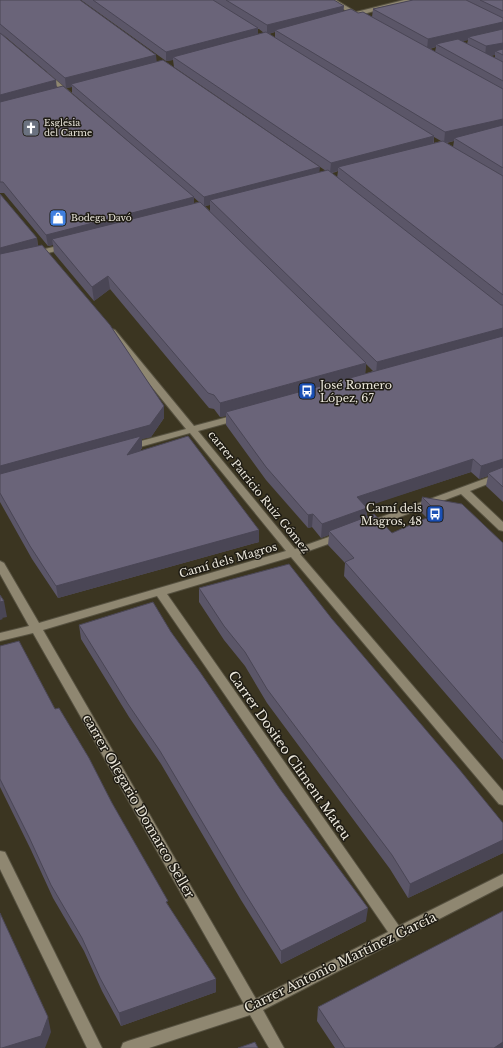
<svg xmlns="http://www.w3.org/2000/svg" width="503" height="1048" font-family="'Libre Baskerville',serif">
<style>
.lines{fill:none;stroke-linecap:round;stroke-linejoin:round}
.minor-casing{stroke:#565140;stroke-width:2}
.minor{fill:#8f8771;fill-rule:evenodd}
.wall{fill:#5b5668;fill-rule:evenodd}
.shaded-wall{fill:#4a4655}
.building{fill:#6a6479;stroke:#4a4655}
.labels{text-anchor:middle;stroke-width:3;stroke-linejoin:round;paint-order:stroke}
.far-poi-label{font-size:9px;fill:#ebe7db;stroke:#1f1c14;text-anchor:start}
.poi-label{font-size:11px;fill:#ebe7db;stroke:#1f1c14;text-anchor:start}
.street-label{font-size:11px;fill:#ebe7db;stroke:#1f1c14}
.near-street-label{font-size:13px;fill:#ebe7db;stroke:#1f1c14}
</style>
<rect width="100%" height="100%" fill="#3b3521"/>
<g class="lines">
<!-- minor casing -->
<g class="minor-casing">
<g id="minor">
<polygon points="329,0 336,0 356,12 404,0 413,0 360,15 362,16 359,18 350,16 351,14"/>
<polygon points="44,73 48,73 72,94 72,96 68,96 44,75"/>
<polygon points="66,244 69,244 69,248 35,256 31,254 32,252"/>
<path d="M112,329L115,330L194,426L239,414L242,415L244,417L242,419L198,431L295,549L337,534H345L346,536L345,538L300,554L503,791V805L499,804L291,557L167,594L399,926L503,874V886L263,1010L284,1048H269L250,1015L149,1048H121L123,1043L128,1041L244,1004L33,633L0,641V633L29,626L0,574V561L4,563L39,623L286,551L190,433L129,450L126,449L124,447L126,445L186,429L109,334L108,332L109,330ZM157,596L388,932L256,999L43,630Z"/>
<polygon points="503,472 503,478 470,491 503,522 503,531 499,530 461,494 373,527 369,528 364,525 365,523"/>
<polygon points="0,851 5,852 102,1048 87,1048 0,869"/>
</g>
</g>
<!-- minor -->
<use href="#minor" class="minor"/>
</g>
<!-- wall -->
<g class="wall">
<path d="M0,0L156,62L320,173L326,171L174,67L173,60L166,61L81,0H334L343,11L358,13L372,17L373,9L413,0H503V502L486,486L488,476L479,479L471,472L366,506L367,517L392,533L427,518L420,511L422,497L503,543V760L344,576L345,563L328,545L329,535L321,538L312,527L308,528L266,480L226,425V416L220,417L214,409L209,408L110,289L94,301L54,253L53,245L48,246L4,193H0ZM258,29H259L264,33L258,34ZM275,32V38L269,34ZM1,33L66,88L72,87V93L199,202L194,203L57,87ZM468,40L467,44L462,41ZM436,47L435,52L430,49ZM495,55V58L490,56ZM434,137L441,141L434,143ZM454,141L453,147L447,143ZM338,171L337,178L332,173L336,172ZM210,205V211L205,206ZM366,364L373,371L365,374Z"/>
<polygon points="0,194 37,238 38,246 164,406 164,418 151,437 142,439 142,448 140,451 259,530 259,542 58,598 32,559 0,502"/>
<polygon points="199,588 332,619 503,823 503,853 408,898 390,869 267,703 245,666 224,640 199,602"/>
<polygon points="79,625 171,632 366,921 281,964 241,900 161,764 129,717 81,639"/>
<polygon points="0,646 55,709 112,803 216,992 121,1026 102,991 84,951 53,898 31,850 0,787"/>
<polygon points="318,1007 503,1048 335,1048 317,1021"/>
</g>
<!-- shaded-wall -->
<g class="shaded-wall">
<polygon points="344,6 343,15 275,30 275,32 267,34 267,25"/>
<polygon points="503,22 503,32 468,37 468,40 440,47 436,44 436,47 427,49 428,39"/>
<polygon points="258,28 258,37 173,57 173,60 166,61 166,52"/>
<polygon points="503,43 503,53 495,51 495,55 485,56 486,46"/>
<polygon points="156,55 157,64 71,84 72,87 66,88 65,78"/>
<polygon points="56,80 57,90 0,105 0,95"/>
<polygon points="503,119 503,129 454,138 454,141 444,143 445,132"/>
<polygon points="434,136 433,146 338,167 338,171 330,173 331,163"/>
<polygon points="320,167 319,176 210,200 210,205 204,206 204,197"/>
<polygon points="194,197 194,208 52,239 53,245 48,246 46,235"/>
<polygon points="37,238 38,249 0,259 0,248"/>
<polygon points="108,276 110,289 94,301 92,287"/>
<polygon points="503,328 503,337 376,374 377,362"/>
<polygon points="366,363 365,377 226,412 226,416 220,417 220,403"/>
<polygon points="164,406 164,418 151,437 142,439 142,448 128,467 0,478 0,466"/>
<polygon points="473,459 471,472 356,510 357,497"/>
<polygon points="503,459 503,471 488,473 488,476 479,479 481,466"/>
<polygon points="367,508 366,521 329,531 329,535 321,538 322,524"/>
<polygon points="313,514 312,527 308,528 308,515"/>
<polygon points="259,530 259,542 58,598 56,586"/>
<polygon points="4,601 7,617 2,618 3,619 0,620 0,602"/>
<polygon points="503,840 503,853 408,898 410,884"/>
<polygon points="368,908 366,921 281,964 281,951"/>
<polygon points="216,979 216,992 121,1026 119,1013"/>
<polygon points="48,1017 51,1032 45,1048 2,1048"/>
<polygon points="503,1042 503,1048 494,1048"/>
</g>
<!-- building -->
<g class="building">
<polygon points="0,0 80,0 156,55 65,78 0,24"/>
<polygon points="93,0 213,0 258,28 166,52"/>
<polygon points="226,0 334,0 344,6 267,25"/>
<polygon points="413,0 466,0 503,18 503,22 428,39 373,9"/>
<polygon points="480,0 503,0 503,11"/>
<polygon points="351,9 358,13 363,12 503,89 503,119 445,132 275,30"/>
<polygon points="503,29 503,43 486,46 468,37"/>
<polygon points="266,32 434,136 331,163 173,57"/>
<polygon points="0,33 56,80 0,95"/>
<polygon points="458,39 503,62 503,81 436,44"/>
<polygon points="503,49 503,55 495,51"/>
<polygon points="163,60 320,167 204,197 71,84"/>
<polygon points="63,86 194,197 46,235 3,182 0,182 0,102"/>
<polygon points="503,125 503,168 454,138"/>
<polygon points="443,141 503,176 503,295 338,167"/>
<polygon points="328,170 501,305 503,305 503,328 377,362 210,200"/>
<polygon points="0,194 37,238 0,248"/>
<polygon points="200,202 366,363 220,403 214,395 208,393 108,276 92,287 52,239"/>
<polygon points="42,245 110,325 164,406 150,425 0,466 0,254"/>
<polygon points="503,336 503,459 481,466 473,459 357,497 367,508 322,524 313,514 308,515 266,467 226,412"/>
<polygon points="141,436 127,455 188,436 259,530 56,586 30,546 0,493 0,474"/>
<polygon points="503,467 503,487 488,473"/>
<polygon points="422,497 462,504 503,543 503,743 345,562 354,558 329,531 374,514 392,533 438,513"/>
<polygon points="289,564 332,619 459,769 503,823 503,840 410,884 392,855 267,689 245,652 224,626 199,588"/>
<polygon points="0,595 4,601 0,602"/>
<polygon points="153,602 171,632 200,672 280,789 368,908 281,951 241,887 160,751 128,704 79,625"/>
<polygon points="19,641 55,709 59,708 89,758 112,803 168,901 166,902 216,979 119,1013 100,978 82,938 51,885 29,837 0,779 0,646"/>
<polygon points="503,911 503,1042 494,1048 345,1048 318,1007"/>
<polygon points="0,913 48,1017 41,1036 2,1048 0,1048"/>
<polygon points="255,1042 258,1048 238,1048"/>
</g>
<!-- icons -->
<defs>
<g id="church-square" transform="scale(0.9)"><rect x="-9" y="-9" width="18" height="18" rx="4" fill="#6b7280" stroke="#1f1c14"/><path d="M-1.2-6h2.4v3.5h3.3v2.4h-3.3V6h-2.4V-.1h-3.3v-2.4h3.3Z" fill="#fff"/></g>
<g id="shop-square" transform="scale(0.9)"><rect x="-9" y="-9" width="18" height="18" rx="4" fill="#3f7fe0" stroke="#1f1c14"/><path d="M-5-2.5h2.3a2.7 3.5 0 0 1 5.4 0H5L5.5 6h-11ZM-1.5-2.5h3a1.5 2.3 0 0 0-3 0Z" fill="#fff"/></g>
<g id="bus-square" transform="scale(0.9)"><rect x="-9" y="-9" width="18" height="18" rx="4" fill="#1a4fb4" stroke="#1f1c14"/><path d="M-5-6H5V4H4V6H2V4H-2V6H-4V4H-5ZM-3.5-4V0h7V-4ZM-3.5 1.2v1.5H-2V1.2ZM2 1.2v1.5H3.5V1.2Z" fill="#fff"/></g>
</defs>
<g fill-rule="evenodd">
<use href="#church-square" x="31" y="128"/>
<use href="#shop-square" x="58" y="218"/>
<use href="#bus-square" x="307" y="391"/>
<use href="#bus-square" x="435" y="514"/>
</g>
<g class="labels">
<!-- far-poi labels -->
<g class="far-poi-label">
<text x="44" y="126">Església<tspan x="44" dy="10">del Carme</tspan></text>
<text x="71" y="221">Bodega Davó</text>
</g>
<!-- poi labels -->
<g class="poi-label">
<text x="320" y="389">José Romero<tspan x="320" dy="13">López, 67</tspan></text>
<text x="422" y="512" text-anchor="end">Camí dels<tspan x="422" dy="13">Magros, 48</tspan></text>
</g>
<!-- street labels -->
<g class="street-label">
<text transform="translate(259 492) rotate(51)" y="4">carrer Patricio Ruiz Gómez</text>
<text transform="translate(228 560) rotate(-16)" y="4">Camí dels Magros</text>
</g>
<!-- near-street labels -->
<g class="near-street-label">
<text transform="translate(290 755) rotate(55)" y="5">Carrer Dositeo Climent Mateu</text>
<text transform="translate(139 806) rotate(60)" y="5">carrer Olegario Domarco Seller</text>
<text transform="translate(340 962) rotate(-26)" y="5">Carrer Antonio Martínez García</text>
</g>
</g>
</svg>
